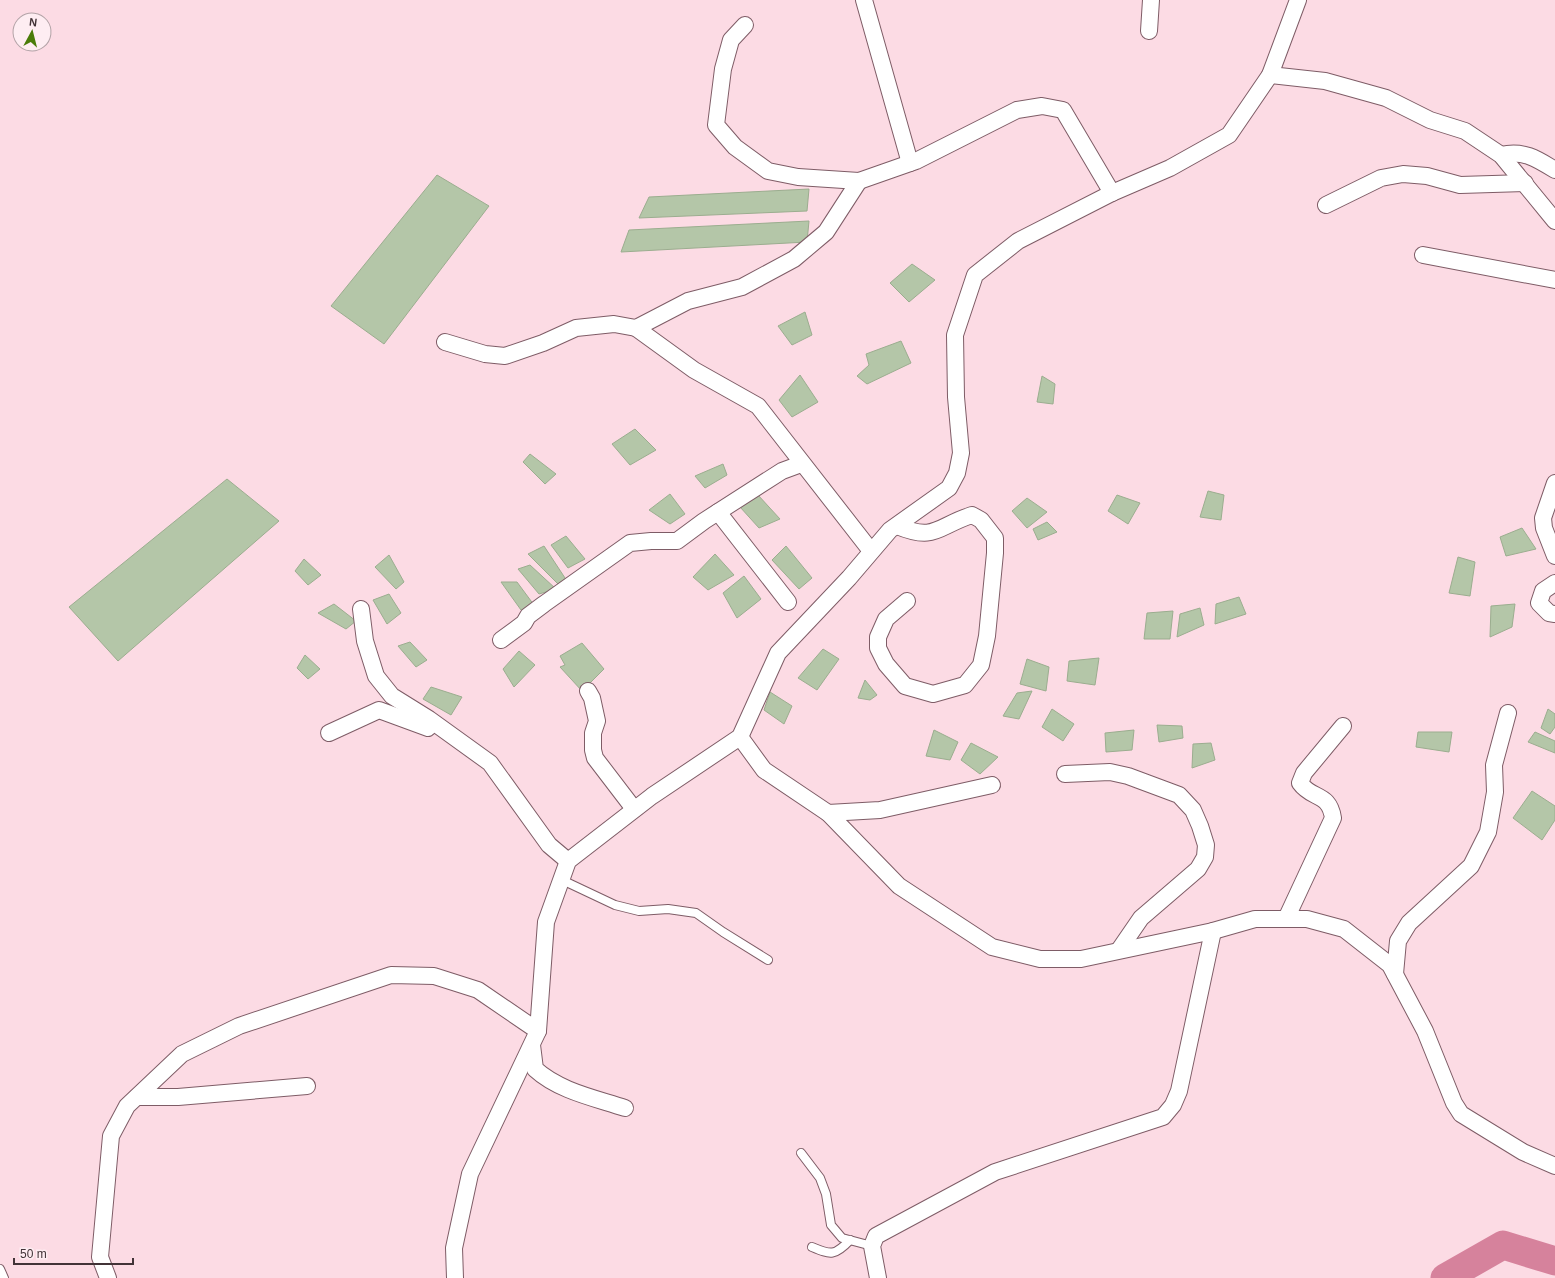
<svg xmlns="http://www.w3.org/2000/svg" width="1555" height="1278" font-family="Helvetica,sans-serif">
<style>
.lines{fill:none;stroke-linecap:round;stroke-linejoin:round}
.river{stroke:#d6829c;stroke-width:29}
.building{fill:#b4c6a8;stroke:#9bad8f}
.service-casing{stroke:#7e5c66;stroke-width:10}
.minor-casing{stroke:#7e5c66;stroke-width:18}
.service{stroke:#fff;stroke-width:8}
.minor{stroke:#fff;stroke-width:16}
</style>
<rect width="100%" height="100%" fill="#fcdbe4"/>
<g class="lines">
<!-- river -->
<polyline class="river" points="1445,1278 1503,1245 1555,1261"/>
</g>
<!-- building -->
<g class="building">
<polygon points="437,175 489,206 384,344 331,306"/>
<polygon points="809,189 807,211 639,218 649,197"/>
<polygon points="809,221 807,242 621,252 629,230"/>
<polygon points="912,264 935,280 909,302 890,283"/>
<polygon points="805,312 812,335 792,345 778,326"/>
<polygon points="901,341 911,363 867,384 857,376 869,365 866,354"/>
<polygon points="800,375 818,402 792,417 779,400"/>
<polygon points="1042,376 1055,384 1053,404 1037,402"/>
<polygon points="635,429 656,450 630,465 612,444"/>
<polygon points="530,454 556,474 545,484 523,462"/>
<polygon points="723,464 727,475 705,488 695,476"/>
<polygon points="227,479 279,521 118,661 69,607"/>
<polygon points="1208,491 1224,495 1221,520 1200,517"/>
<polygon points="670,494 685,514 670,524 649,510"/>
<polygon points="758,495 780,519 759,528 740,507"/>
<polygon points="1117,495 1140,503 1128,524 1108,511"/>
<polygon points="1027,498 1047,512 1027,528 1012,511"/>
<polygon points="1047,522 1057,532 1038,540 1033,529"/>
<polygon points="1522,528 1536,549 1506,556 1500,537"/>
<polygon points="566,536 585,559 568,568 551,545"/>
<polygon points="544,546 567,581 558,584 528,554"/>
<polygon points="786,546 812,578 799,589 772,560"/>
<polygon points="715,554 734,575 708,590 693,577"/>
<polygon points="389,555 404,582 396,589 375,567"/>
<polygon points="1458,557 1475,562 1470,596 1449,593"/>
<polygon points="304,559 321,575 308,585 295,571"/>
<polygon points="530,565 556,589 539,594 518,569"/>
<polygon points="744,576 761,599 737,618 723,593"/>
<polygon points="501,582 517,582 534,605 521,610"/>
<polygon points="389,594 401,613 387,624 373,600"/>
<polygon points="1239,597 1246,614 1215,624 1216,604"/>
<polygon points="334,604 356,621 346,629 318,613"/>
<polygon points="1515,604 1512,627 1490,637 1491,606"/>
<polygon points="1200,608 1204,625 1177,637 1180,614"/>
<polygon points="1173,611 1170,639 1144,639 1147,613"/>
<polygon points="410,642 427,660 416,667 398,646"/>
<polygon points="582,643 604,669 582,691 560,667 565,665 560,656"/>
<polygon points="823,649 839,659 817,690 798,678"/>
<polygon points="519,651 535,665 514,687 503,669"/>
<polygon points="305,655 320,669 308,679 297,668"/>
<polygon points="1099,658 1095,685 1067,681 1069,661"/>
<polygon points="1027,659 1049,667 1046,691 1020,684"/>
<polygon points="865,680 877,695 870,700 858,698"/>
<polygon points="431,687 462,697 451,715 423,699"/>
<polygon points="1032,691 1019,719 1003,716 1017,693"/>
<polygon points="770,692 792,706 784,724 764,710"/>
<polygon points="1052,709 1074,724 1063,741 1042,727"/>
<polygon points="1548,709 1555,714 1555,727 1550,734 1541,728"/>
<polygon points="1157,725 1182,726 1183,738 1159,742"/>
<polygon points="934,730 958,742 950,760 926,756"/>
<polygon points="1134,730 1132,750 1106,752 1105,733"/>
<polygon points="1418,732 1452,732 1449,752 1416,747"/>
<polygon points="1535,732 1555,741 1555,753 1528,742"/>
<polygon points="971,743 998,757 980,774 961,760"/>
<polygon points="1211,743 1215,760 1192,768 1193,744"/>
<polygon points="1532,791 1555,806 1555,820 1542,840 1513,818"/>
</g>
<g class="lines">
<!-- service casing -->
<g class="service-casing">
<g id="service">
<polyline points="562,880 615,905 639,911 668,909 696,913 723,932 768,960"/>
<polyline points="801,1153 820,1178 826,1194 831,1225 842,1238 872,1246"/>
<path d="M812,1247C831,1255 835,1256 850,1240"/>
<polyline points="0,1269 4,1278"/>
</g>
</g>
<!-- minor casing -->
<g class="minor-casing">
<g id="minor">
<polyline points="864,0 910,163"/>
<polyline points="745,25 731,40 723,69 716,125 735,147 768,171 798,177 859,181 916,161 1017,110 1042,106 1063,110 1112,193"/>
<polyline points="1149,31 1151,0"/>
<polyline points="1270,75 1325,81 1386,98 1430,120 1465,131 1501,155 1555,221"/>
<path d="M1501,155C1523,150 1536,158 1555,170"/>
<polyline points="1326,205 1381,178 1403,174 1427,176 1460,185 1525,183"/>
<polyline points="1423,255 1555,280"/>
<polyline points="636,328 694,370 758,406 871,551"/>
<polyline points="445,342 485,354 505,356 543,343 576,328 614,324 636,328 688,301 742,287 794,259 826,232 859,181"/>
<polyline points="1555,483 1543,518 1544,528 1555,556"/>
<polyline points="718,512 788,602"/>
<path d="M897,526C936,542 937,526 972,515L981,520L995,538V553L987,636L981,665L965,685L933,694L905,686L886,664L878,648V637L886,619L907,601"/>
<polyline points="1555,583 1543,591 1539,603 1549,613 1555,614"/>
<polyline points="361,609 365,641 376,676 392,696 429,719 490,763 549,845 568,861"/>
<polyline points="501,640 524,623 528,616 544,604 630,543 651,541 677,541 704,521 782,471 801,464"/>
<polyline points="588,691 592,698 597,721 593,733 593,750 595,758 634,809"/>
<polyline points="329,733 379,710 428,728"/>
<polyline points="740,737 764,770 828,813 899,886 992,947 1040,959 1081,959 1213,931 1255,919 1307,919 1344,929 1390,965 1425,1031 1454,1103 1461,1114 1523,1152 1555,1166"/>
<polyline points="1065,774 1110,772 1128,776 1179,795 1193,810 1200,826 1206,845 1205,857 1198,869 1141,918 1119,950"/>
<polyline points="828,813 880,810 992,785"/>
<path d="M1286,919L1333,818C1329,792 1312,800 1300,783L1304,773L1343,726"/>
<polyline points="1395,974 1398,941 1409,923 1471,866 1488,832 1495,792 1494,765 1508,713"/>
<path d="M532,1045L535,1069C559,1091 595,1098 625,1108"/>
<polyline points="137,1097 178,1097 307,1086"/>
<polyline points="108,1278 100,1257 111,1136 127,1106 182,1054 239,1026 391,975 434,976 478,990 538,1031"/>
<polyline points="455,1278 454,1248 470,1174 538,1031 546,922 568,861 652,796 740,737 778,653 849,578 890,530 949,488 957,473 961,453 956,397 955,335 975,275 1018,241 1112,193 1170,168 1229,135 1270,75 1298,0"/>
<polyline points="878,1278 872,1246 876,1236 995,1172 1163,1117 1173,1105 1179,1091 1213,931"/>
</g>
</g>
<!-- service -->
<use href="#service" class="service"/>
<!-- minor -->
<use href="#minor" class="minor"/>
</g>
<!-- north arrow -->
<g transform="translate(32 32) rotate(7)"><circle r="19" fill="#feedf2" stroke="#b3a3a7"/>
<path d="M0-3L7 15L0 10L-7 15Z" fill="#4a7c09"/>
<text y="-6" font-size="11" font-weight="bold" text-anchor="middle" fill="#423337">N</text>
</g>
<!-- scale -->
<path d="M14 1258v6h119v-6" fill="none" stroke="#423337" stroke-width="2"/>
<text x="20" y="1258" font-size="12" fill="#423337" stroke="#feedf2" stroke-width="3" paint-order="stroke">50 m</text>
</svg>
